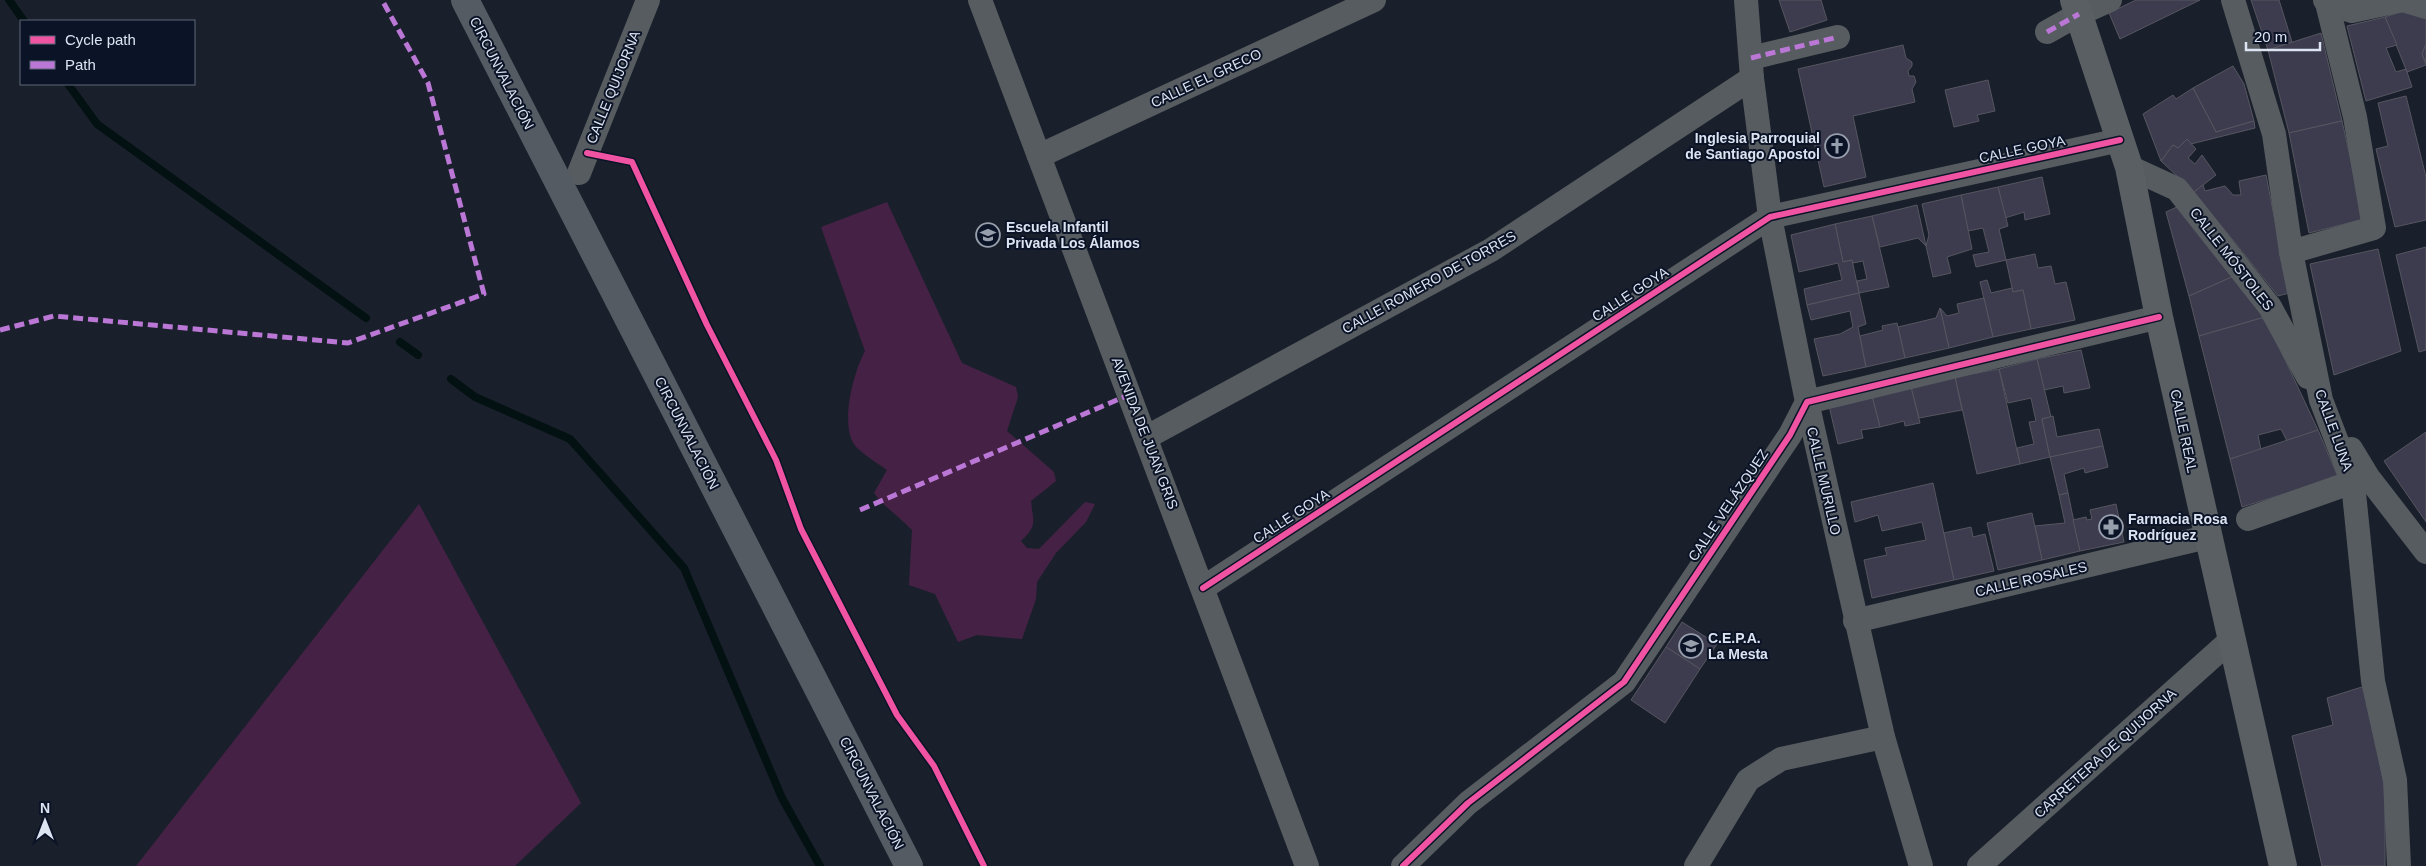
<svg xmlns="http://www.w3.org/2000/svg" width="2426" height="866" font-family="Helvetica,sans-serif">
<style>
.green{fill:#462146}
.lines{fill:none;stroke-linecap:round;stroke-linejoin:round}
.stream{stroke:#031112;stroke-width:8}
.building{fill:#3d3b4e;stroke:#555660}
.street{stroke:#575c60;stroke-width:24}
.secondary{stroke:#5a5f64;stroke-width:28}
.highway{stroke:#545b62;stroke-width:28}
.quiet{stroke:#ba77d6;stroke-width:5;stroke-dasharray:10 5;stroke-linecap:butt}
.cycleway-casing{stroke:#0b1327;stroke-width:9}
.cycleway{stroke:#f153a3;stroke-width:6}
.labels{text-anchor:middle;stroke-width:4;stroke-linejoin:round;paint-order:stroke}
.street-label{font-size:14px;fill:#dce3f1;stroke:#0b1327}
.poi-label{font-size:14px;font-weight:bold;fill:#dce3f1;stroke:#0b1327;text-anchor:start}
</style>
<rect width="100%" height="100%" fill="#1a202b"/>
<!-- green -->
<g class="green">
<path d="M887,202L962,363L1016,387L1018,397L1007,431L1054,472L1056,481L1031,501C1033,522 1038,525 1021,541L1027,548L1039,549L1085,502L1095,504L1086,522L1056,553L1037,582L1036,599L1022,639L977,635L958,642L935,594L909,585L912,530C899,516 885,508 874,493L887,470C879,464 859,452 854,444C840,423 854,371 865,351L821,227Z"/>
<polygon points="419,504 581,803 515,866 136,866"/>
</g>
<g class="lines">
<!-- stream -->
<g class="stream">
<polyline points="9,0 24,21"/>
<polyline points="68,84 97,124 366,318"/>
<polyline points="400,342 418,355"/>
<polyline points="451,379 475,397 570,439 684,568 782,798 820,866"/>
</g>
</g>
<!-- building -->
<g class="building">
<polygon points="1779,0 1821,0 1827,20 1790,32"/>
<polygon points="2136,0 2200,0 2120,39 2109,13"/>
<polygon points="2251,0 2279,0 2292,42 2268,50"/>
<polygon points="2405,10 2426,18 2426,44 2422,54 2426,65 2407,72 2385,17"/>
<polygon points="2385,17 2397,45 2386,48 2396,72 2406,69 2412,87 2366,101 2347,26"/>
<polygon points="2321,33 2342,121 2289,133 2268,50"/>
<polygon points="2426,44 2426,63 2422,54"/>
<polygon points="1903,45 1906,58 1912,62 1912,66 1908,71 1909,76 1914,76 1916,82 1912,89 1915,102 1853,116 1866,177 1824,187 1798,69"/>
<polygon points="2233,66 2244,84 2254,121 2216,132 2193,88"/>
<polygon points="1988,80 1995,111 1977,115 1979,121 1954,127 1945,90"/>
<polygon points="2193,88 2216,132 2254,121 2255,128 2191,144 2187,139 2178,148 2173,145 2161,161 2143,114 2173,95 2176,99"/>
<polygon points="2406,96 2426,177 2426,220 2395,227 2376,149 2388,146 2378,103"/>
<polygon points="2342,121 2364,219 2309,233 2289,133"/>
<polygon points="2187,139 2196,149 2188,158 2195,164 2202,155 2216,175 2194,192 2161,161 2173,145 2178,148"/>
<polygon points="2266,175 2289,293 2278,296 2194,192 2203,185 2205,191 2225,186 2233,195 2241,195 2239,181"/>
<polygon points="2042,177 2050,214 2025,220 2024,212 2005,218 1998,187"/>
<polygon points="1998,187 2008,226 1999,229 2006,260 1976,267 1973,255 1989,252 1983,228 1968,231 1961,195"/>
<polygon points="1961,195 1972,249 1947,257 1951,273 1933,277 1926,246 1929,235 1922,204"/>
<polygon points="1917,205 1926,246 1918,238 1880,247 1872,216"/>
<polygon points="2181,205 2234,276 2189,296 2166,212"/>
<polygon points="1872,216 1889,287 1859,293 1857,281 1867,279 1863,261 1853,263 1852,260 1843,262 1835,224"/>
<polygon points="1835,224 1843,262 1852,260 1859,293 1807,305 1804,289 1842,280 1838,263 1799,272 1791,235"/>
<polygon points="2426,247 2426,350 2419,352 2396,255"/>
<polygon points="2378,249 2401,351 2334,375 2310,264"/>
<polygon points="2035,254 2038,268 2051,266 2055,284 2066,282 2075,320 2031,329 2023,290 2013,292 2006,260"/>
<polygon points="2234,276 2265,317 2199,336 2189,296"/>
<polygon points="1987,280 1991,293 2012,288 2013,292 2023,290 2031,329 1993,337 1980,282"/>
<polygon points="1859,293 1866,324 1858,327 1866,367 1823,376 1814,339 1840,334 1853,327 1850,311 1811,320 1807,305"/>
<polygon points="1984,298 1993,337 1949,348 1940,308 1947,316 1959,313 1957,304"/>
<polygon points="1940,308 1949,348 1905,358 1898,327 1936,318"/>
<polygon points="2265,317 2318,430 2287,441 2281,429 2258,435 2261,450 2230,459 2199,336"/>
<polygon points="1897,323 1905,358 1866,367 1860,336 1883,330 1882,326"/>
<polygon points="2081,350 2090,388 2064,393 2063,386 2044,390 2037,359"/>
<polygon points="2037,359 2051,417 2042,419 2050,457 2020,464 2017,448 2034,444 2029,422 2036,421 2031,398 2008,403 1999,369"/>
<polygon points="1999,369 2020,464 1977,474 1955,377"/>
<polygon points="1955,377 1962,410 1919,418 1911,387"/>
<polygon points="1911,387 1920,423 1905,426 1904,421 1880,427 1872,396"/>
<polygon points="1872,396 1880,427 1861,430 1863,438 1838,444 1829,406"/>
<polygon points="2053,416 2057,437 2099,429 2103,446 2050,457 2042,419"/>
<polygon points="2318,430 2338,477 2242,507 2230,459"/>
<polygon points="2426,432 2426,522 2384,461"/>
<polygon points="2103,446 2108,467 2085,473 2084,468 2064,474 2068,493 2059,495 2050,457"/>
<polygon points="1933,483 1954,580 1872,598 1864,560 1887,555 1885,548 1926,540 1922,522 1882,531 1878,515 1855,522 1851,502"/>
<polygon points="2068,493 2080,551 2042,560 2035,526 2065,523 2059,495"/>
<polygon points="2116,504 2124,542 2080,551 2073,520 2086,517 2087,520 2092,519 2090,510"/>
<polygon points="2032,513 2042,560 1998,570 1987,523"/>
<polygon points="1971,527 1973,537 1985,534 1994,571 1954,580 1944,533"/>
<polygon points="1682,622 1717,644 1700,669 1666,647"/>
<polygon points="1666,647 1700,669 1665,723 1631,700"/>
<polygon points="2365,686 2385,790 2385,866 2322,866 2292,736 2333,725 2327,698"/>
</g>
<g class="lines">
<!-- street -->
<g class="street">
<polyline points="980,0 1307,866"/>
<polyline points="1746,0 1752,78 1770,217 1807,402 1883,737 1921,866"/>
<polyline points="2233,0 2274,134 2291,252 2321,400 2353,483 2373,681 2395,780 2399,866"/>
<polyline points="2325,0 2327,3 2352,11 2403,0 2426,7"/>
<polyline points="2047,32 2079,14 2110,0"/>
<polyline points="1751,58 1838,37"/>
<polyline points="1039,156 1374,0"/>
<polyline points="2129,167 2177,189 2270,307 2308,377"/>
<polyline points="579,173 648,0"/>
<polyline points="2291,252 2374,228 2355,117 2327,3"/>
<polyline points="1147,437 1491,250 1752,78"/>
<polyline points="2351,449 2368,477 2426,552"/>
<polyline points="2248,519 2367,477"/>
<polyline points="1203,588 1770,217 2120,140"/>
<polyline points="1855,621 2207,537"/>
<polyline points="1403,866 1468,803 1624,682 1790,435 1807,402 2159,317"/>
<polyline points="1696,866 1748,780 1781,759 1883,737"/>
<polyline points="1979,866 2231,640"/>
</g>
<!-- secondary -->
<polyline class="secondary" points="2074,0 2129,167 2159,317 2283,866"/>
<!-- highway -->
<polyline class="highway" points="465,0 909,866"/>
<!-- quiet -->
<g class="quiet">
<polyline points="2047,32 2079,14"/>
<polyline points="1751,58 1838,37"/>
<polyline points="0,330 54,316 348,343 484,294 428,83 382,0"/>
<polyline points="860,510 1131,394"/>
</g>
<!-- cycleway casing -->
<g class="cycleway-casing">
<g id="cycleway">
<polyline points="587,153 632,162 707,325 776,460 801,529 897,715 934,766 984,866"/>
<polyline points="1203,588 1770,217 2120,140"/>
<polyline points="1403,866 1468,803 1624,682 1790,435 1807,402 2159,317"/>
</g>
</g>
<!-- cycleway -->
<use href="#cycleway" class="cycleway"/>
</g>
<!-- icons -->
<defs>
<g id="church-ring" transform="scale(1.25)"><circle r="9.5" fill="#0b1327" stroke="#989fac" stroke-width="1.5"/><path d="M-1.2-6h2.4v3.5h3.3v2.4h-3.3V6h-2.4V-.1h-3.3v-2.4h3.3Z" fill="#989fac"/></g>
<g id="school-ring" transform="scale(1.25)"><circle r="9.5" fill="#0b1327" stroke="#989fac" stroke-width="1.5"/><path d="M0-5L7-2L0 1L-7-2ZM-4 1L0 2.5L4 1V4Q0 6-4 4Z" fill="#989fac"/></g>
<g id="pharmacy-ring" transform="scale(1.25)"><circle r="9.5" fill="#0b1327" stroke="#989fac" stroke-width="1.5"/><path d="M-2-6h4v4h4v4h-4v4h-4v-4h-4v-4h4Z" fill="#989fac"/></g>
<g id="university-ring" transform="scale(1.25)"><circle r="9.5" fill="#0b1327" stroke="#989fac" stroke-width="1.5"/><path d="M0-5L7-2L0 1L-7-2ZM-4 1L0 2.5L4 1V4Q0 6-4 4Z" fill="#989fac"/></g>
</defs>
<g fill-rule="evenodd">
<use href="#church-ring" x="1837" y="146"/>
<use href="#school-ring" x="988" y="235"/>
<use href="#pharmacy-ring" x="2111" y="527"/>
<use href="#university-ring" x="1691" y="646"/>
</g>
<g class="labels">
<!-- street labels -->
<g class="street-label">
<text transform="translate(502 73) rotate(63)" y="5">CIRCUNVALACIÓN</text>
<text transform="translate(1206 78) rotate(-25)" y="5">CALLE EL GRECO</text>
<text transform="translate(613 87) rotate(-68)" y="5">CALLE QUIJORNA</text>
<text transform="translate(2022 149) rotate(-12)" y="5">CALLE GOYA</text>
<text transform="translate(2232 259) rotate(52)" y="5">CALLE MÓSTOLES</text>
<text transform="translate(1429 282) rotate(-29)" y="5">CALLE ROMERO DE TORRES</text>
<text transform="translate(1630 294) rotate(-33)" y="5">CALLE GOYA</text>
<text transform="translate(2334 430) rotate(70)" y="5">CALLE LUNA</text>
<text transform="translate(2184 431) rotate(78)" y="5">CALLE REAL</text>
<text transform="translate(687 433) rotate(63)" y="5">CIRCUNVALACIÓN</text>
<text transform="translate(1145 433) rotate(69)" y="5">AVENIDA DE JUAN GRIS</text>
<text transform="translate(1824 481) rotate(77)" y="5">CALLE MURILLO</text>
<text transform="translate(1728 505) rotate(-56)" y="5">CALLE VELÁZQUEZ</text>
<text transform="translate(1291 516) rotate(-33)" y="5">CALLE GOYA</text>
<text transform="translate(2031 579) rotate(-13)" y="5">CALLE ROSALES</text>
<text transform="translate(2105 753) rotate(-42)" y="5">CARRETERA DE QUIJORNA</text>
<text transform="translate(872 793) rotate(63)" y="5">CIRCUNVALACIÓN</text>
</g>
<!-- poi labels -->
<g class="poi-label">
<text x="1820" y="143" text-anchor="end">Inglesia Parroquial<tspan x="1820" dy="16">de Santiago Apostol</tspan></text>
<text x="1006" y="232">Escuela Infantil<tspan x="1006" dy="16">Privada Los Álamos</tspan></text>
<text x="2128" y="524">Farmacia Rosa<tspan x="2128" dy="16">Rodríguez</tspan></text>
<text x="1708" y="643">C.E.P.A.<tspan x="1708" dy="16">La Mesta</tspan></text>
</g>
</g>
<!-- legend -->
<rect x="20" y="20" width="175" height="65" fill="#0b1327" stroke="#5f6678"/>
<rect x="30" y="36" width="25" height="8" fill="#f153a3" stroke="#5f6678"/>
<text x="65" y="45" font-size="15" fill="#dce3f1">Cycle path</text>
<rect x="30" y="61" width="25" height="8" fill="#ba77d6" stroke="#5f6678"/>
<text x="65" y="70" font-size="15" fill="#dce3f1">Path</text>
<!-- north arrow -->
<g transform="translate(45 821)" stroke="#0b1327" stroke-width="4" paint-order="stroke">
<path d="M0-4L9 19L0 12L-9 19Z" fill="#dce3f1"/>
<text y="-8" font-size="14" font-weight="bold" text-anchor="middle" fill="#dce3f1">N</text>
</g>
<!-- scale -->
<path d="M2246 42v8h74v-8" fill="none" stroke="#dce3f1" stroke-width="2.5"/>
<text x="2254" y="42" font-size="15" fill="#dce3f1" stroke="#0b1327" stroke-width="4" paint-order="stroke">20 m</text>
</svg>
